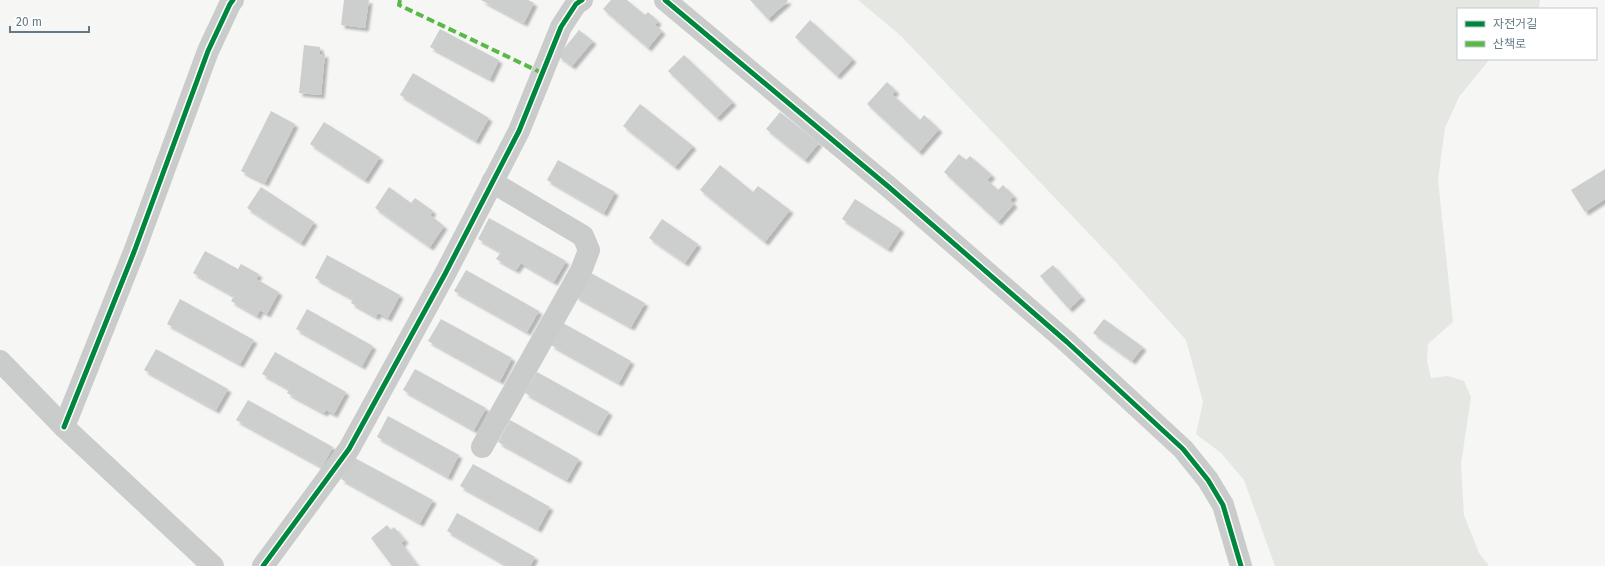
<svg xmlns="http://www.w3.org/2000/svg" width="1605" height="566" font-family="'Fira Sans','Noto Sans KR',sans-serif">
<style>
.green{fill:#e5e8e2}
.building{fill:#cdcfcf;filter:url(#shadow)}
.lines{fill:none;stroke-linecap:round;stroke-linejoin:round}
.minor{stroke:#cacccc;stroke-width:22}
.tertiary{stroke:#cacccc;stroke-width:22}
.quiet{stroke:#58b947;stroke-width:4;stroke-dasharray:8 4;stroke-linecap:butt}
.cycleway-casing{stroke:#fff;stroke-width:8}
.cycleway{stroke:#00873e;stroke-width:5}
</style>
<defs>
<filter id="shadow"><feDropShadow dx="3.5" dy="3.5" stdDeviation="1" flood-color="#0004"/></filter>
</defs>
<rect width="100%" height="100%" fill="#f6f6f5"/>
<!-- green -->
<polygon class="green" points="858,0 1540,0 1539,7 1537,9 1458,9 1458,59 1490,59 1459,97 1445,128 1438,180 1453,322 1428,344 1427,361 1431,378 1448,376 1464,381 1471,397 1461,464 1464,515 1479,553 1489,566 1275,566 1244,480 1221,453 1196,434 1203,402 1186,340 1113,259 901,36"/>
<!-- building -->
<g class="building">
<polygon points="344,0 369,0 365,28 341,25"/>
<polygon points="481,0 528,0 534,3 524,23"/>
<polygon points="611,0 627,0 645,15 648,12 658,21 655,25 662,31 648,48 603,9"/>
<polygon points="750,0 787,0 788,1 768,19"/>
<polygon points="810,20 853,59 837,76 795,37"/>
<polygon points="440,29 499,60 490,79 430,47"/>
<polygon points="579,30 593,41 572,66 558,56"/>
<polygon points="304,45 320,47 320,54 325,54 321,95 299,93"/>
<polygon points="684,55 733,102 717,118 668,71"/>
<polygon points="413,73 489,118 476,141 400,95"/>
<polygon points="887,82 896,91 892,94 920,120 924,115 939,129 919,152 867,104"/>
<polygon points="640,104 693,146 675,167 623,126"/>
<polygon points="271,111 295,124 265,183 241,171"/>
<polygon points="780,112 819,143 805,160 766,129"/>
<polygon points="324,122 380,157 365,180 310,144"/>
<polygon points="959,154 966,160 970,156 992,175 987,180 998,190 1003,185 1014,196 1010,200 1014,204 998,222 944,172"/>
<polygon points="558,160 615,192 604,213 547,180"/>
<polygon points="720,165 753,192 758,186 790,210 765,242 700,190"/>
<polygon points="1605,169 1605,199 1585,212 1571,190"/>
<polygon points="261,187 314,222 301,243 247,208"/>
<polygon points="389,187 411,203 415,198 433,211 430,215 444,226 430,247 375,208"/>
<polygon points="855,199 901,229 888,249 842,219"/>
<polygon points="489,218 566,261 554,282 521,263 516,270 496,259 501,252 478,239"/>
<polygon points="662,219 698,244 685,263 649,238"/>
<polygon points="205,251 238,269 241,264 259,274 256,279 279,292 267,314 260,310 257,316 231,301 234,296 193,273"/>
<polygon points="327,255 400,295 388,318 378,313 376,317 351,303 353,299 315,278"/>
<polygon points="1053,265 1082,297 1069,309 1040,276"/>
<polygon points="466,270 539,311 527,332 454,291"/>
<polygon points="589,272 645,303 631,327 575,296"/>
<polygon points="180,299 254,340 240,364 167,324"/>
<polygon points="307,309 373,346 362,366 296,329"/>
<polygon points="441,319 512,358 500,381 428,341"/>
<polygon points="1104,319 1143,347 1132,361 1093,333"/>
<polygon points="563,323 631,361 619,383 551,345"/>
<polygon points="156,349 228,389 216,410 144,370"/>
<polygon points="275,352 346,392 334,414 326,410 324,413 287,393 289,389 262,374"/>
<polygon points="415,369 486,408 474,430 403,390"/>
<polygon points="537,372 609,412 597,433 525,393"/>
<polygon points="248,400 333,447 322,467 236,420"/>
<polygon points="388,416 459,455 448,477 377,437"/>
<polygon points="510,420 579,459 567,480 498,442"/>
<polygon points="353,457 433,500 420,523 341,479"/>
<polygon points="473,464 550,507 538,529 460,486"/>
<polygon points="457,513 535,557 530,566 508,566 447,531"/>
<polygon points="387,525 391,530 394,527 405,540 401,543 418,566 392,566 371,538"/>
</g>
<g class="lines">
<!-- minor -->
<g class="minor">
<polyline points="665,0 890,188 1067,342 1183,449 1208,480 1223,505 1241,566"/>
<polyline points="64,427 134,252 208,51 230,4 233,0"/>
<polyline points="482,447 581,271 589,250 583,236 492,182"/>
<polyline points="263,566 349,449 445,274 519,131 561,27 576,4 582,0"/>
</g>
<!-- tertiary -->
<polyline class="tertiary" points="0,361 64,427 213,566"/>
<!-- quiet -->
<polyline class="quiet" points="400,0 399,5 542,73"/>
<!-- cycleway casing -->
<g class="cycleway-casing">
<g id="cycleway">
<polyline points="665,0 890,188 1067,342 1183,449 1208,480 1223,505 1241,566"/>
<polyline points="64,427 134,252 208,51 230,4 233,0"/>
<polyline points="263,566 349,449 445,274 519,131 561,27 576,4 582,0"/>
</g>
</g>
<!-- cycleway -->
<use href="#cycleway" class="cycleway"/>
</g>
<!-- legend -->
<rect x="1457" y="8" width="140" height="52" fill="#ffffff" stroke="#c1c9ce"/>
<rect x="1465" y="21" width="20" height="6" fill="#00873e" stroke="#c1c9ce"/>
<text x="1493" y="28" font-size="12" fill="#657985">자전거길</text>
<rect x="1465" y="41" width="20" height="6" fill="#58b947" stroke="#c1c9ce"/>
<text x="1493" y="48" font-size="12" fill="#657985">산책로</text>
<!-- scale -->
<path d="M10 26v6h79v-6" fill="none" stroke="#657985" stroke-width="2"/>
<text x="16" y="26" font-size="12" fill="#657985" stroke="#ffffff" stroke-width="3" paint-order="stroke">20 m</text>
</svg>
